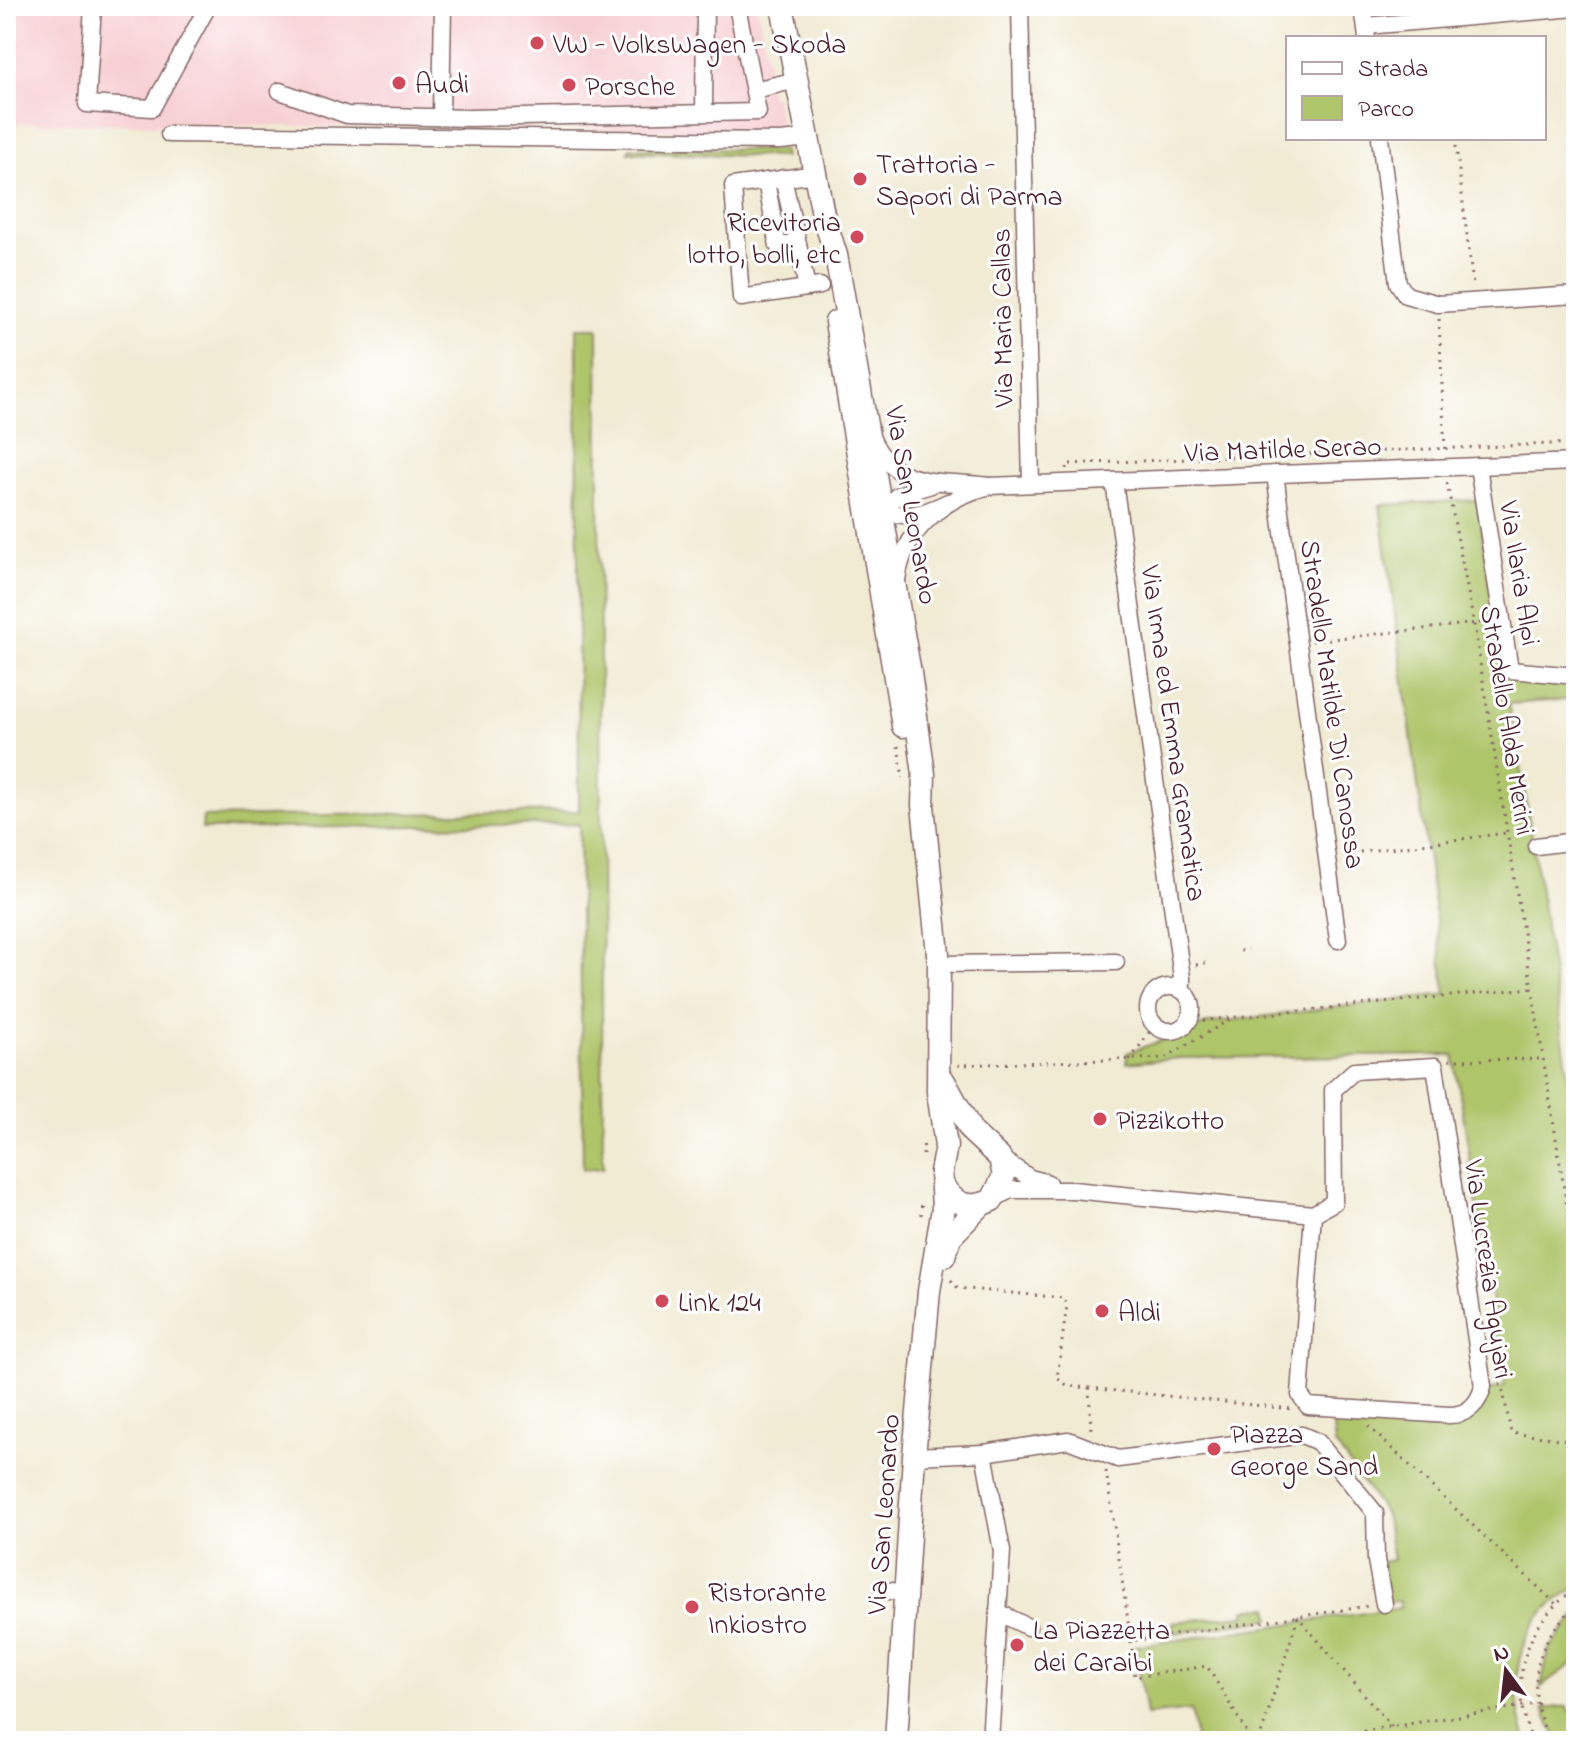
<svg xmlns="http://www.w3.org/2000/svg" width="1582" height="1747" font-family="'Indie Flower',sans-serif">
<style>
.built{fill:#f7cfd3}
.green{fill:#aec569;stroke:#7c724a;stroke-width:2}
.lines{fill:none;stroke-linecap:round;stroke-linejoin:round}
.minor-casing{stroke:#846666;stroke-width:19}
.major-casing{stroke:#846666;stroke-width:25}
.path{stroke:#846666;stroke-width:3;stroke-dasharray:2 6;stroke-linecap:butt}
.minor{stroke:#fff;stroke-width:16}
.major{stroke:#fff;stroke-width:22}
.poi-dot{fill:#d1495b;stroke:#fff;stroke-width:3}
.labels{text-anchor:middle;stroke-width:6;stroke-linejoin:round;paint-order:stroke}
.poi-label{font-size:28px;fill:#4a1f2b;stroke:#fff;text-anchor:start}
.street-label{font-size:28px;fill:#4a1f2b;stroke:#fff}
</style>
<rect width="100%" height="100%" fill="#fff"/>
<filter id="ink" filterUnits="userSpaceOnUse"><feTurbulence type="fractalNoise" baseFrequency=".0125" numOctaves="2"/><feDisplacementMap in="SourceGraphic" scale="16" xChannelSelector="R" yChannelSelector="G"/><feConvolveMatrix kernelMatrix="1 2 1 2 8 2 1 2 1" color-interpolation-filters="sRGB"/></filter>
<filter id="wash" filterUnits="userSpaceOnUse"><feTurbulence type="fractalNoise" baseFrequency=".006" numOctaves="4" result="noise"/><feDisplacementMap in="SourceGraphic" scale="32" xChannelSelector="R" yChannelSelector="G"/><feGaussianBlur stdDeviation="1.8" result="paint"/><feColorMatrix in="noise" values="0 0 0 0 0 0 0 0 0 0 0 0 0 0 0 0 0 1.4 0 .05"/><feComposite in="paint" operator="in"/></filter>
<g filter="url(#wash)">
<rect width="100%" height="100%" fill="#f1ebd4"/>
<!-- built -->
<polygon class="built" points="6,6 757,6 770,72 766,73 769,86 771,97 775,96 782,132 6,123"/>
<!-- green -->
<g class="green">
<polygon points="630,148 783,150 784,157 628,152"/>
<polygon points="577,328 598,328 603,1168 583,1169 579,824 202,829 203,817 579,811"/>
<path d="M1477,500L1503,675L1576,682V699L1508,704L1519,755L1576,1124V1588C1515,1619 1507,1680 1526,1741H1196L1191,1710L1146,1715L1135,1646L1400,1608L1399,1601L1388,1602L1381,1562L1393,1560L1385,1514L1335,1444L1331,1410L1460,1423L1478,1414L1490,1390L1505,1386L1454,1055L1180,1058L1127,1063V1053L1210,1023L1446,994L1380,505Z"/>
<polygon points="1269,1607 1271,1619 1174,1633 1173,1622 1245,1615 1245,1610"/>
<polygon points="1576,1615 1576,1661 1541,1687 1549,1649"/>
<polygon points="1567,1706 1576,1720 1576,1741 1558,1741 1543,1709"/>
</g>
</g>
<g filter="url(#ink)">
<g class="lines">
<!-- minor casing -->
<g class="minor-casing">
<g id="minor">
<polyline points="93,6 87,104 152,108 208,6"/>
<polyline points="1020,6 1031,484"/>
<polyline points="1363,6 1367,38"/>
<polyline points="1366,26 1576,8"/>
<polyline points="754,90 797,80"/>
<polyline points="280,91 347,115 469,118 758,112 737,6"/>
<polyline points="704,112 705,6"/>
<polyline points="441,115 443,6"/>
<polyline points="169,134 781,141 808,138"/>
<polyline points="1380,138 1398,283 1406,295 1438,304 1576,295"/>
<polyline points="815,174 733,186 741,298 820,286"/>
<polyline points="783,178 798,244"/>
<polyline points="766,181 778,246 798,244 807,288"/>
<path d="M872,439C895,491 944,479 988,486L1576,462"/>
<polyline points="1478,466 1510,670 1576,676"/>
<polyline points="1275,474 1338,940"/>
<polyline points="1114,481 1182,978 1182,983 1174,987"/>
<path d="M875,502C897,524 924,514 948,502"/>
<polyline points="877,517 898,495 931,485"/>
<path d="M897,580C903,531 944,497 990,486"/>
<polyline points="1536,846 1576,841"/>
<polyline points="939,964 1116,962"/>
<circle cx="1170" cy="1009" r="22"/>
<polyline points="1000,1158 1030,1178 1048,1183"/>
<path d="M992,1200L1010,1190H1073L1313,1214L1334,1202L1333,1090L1354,1071L1435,1066L1483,1386C1479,1404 1468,1415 1449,1415L1308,1406L1300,1395L1313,1214"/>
<polyline points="984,1453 1002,1551 990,1741"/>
<polyline points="914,1456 984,1453 1068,1440 1118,1459 1302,1435 1318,1442 1375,1513 1376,1560 1384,1604"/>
<polyline points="882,1590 906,1593"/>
<polyline points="1000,1613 1028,1627"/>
</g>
</g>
<!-- major casing -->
<g class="major-casing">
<g id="major">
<polyline points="782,6 823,214 836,255 910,673 924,774 923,805 939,964 938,1092 946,1146 941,1172 943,1208 929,1291 914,1456 896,1741"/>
<polyline points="836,322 903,726"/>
<path d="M942,1183C952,1204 970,1211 992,1200L1004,1176L1000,1158L972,1132L944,1081"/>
<polyline points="944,1256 950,1237 982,1204"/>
</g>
</g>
<!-- path -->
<g class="path">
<polyline points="1455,138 1473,285"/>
<polyline points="1439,319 1445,451"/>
<polyline points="1067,469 1067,464 1576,443"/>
<polyline points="1447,483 1474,624 1576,1264"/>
<polyline points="1312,641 1487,622"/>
<polyline points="898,746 903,778"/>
<polyline points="1344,854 1507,833"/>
<polyline points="1240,951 1248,949"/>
<polyline points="1196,965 1208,962"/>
<polyline points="1187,1022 1532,988"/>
<polyline points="1130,1060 1155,1024"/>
<polyline points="1449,1060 1545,1059"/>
<polyline points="958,1065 1165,1058 1234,1017"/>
<polyline points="923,1155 924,1139"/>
<polyline points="921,1215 922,1199"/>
<polyline points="951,1280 958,1288 1064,1298 1067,1305 1057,1378 1068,1386 1089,1388 1091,1431"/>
<polyline points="1499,1385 1502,1385 1511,1433 1576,1441"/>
<polyline points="1089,1388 1292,1409"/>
<polyline points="1368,1426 1556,1604"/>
<polyline points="1106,1471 1131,1641 1369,1606"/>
<polyline points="1131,1641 1135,1677 1207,1666 1252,1741"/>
<polyline points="1259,1741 1298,1617 1392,1727"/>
<polyline points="1300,1741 1542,1703"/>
<polyline points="1395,1741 1407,1725"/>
<path d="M1533,1741C1506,1686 1524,1622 1576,1589"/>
<path d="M1551,1741C1524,1696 1533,1639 1576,1607"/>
</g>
<!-- minor -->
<use href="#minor" class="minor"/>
<!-- major -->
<use href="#major" class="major"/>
</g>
</g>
<!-- markers -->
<g class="poi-dot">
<circle cx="537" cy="43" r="8"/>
<circle cx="399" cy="83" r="8"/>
<circle cx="569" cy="85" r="8"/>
<circle cx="860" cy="179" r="8"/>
<circle cx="857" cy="237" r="8"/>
<circle cx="1100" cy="1119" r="8"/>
<circle cx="662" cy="1301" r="8"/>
<circle cx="1102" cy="1311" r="8"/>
<circle cx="1214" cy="1449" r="8"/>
<circle cx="692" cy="1607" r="8"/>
<circle cx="1017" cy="1645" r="8"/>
</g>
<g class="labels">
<!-- poi labels -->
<g class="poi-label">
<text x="553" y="53">VW - VolksWagen - Skoda</text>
<text x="415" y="93">Audi</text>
<text x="585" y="95">Porsche</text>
<text x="876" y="173">Trattoria -<tspan x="876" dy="32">Sapori di Parma</tspan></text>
<text x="841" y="231" text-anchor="end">Ricevitoria<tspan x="841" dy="32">lotto, bolli, etc</tspan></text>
<text x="1116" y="1129">Pizzikotto</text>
<text x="678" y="1311">Link 124</text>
<text x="1118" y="1321">Aldi</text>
<text x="1230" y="1443">Piazza<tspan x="1230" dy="32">George Sand</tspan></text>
<text x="708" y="1601">Ristorante<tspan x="708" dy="32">Inkiostro</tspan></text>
<text x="1033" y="1639">La Piazzetta<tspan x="1033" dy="32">dei Caraibi</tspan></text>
</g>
<!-- street labels -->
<g class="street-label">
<text transform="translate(1001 318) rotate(-91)" y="10">Via Maria Callas</text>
<text transform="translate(1283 448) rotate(-2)" y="10">Via Matilde Serao</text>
<text transform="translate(913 505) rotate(80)" y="10">Via San Leonardo</text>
<text transform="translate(1521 573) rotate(81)" y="10">Via Ilaria Alpi</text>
<text transform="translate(1334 704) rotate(82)" y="10">Stradello Matilde Di Canossa</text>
<text transform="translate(1509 720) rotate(81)" y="10">Stradello Alda Merini</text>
<text transform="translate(1175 733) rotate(82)" y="10">Via Irma ed Emma Gramatica</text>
<text transform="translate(1490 1269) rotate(82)" y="10">Via Lucrezia Agujari</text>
<text transform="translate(882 1514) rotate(-86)" y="10">Via San Leonardo</text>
</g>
</g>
<!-- margin -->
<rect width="1582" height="1747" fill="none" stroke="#fff" stroke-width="32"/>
<!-- legend -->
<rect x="1286" y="36" width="260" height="104" fill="#ffffff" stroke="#b7a5aa" stroke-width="2"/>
<rect x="1302" y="62" width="40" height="12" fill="#ffffff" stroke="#b7a5aa" stroke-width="2"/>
<text x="1358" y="76" font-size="24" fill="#4a1f2b">Strada</text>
<rect x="1302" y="96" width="40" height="24" fill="#aec569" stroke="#b7a5aa" stroke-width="2"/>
<text x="1358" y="116" font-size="24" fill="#4a1f2b">Parco</text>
<!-- north arrow -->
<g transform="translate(1506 1671) rotate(345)" stroke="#ffffff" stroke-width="6" paint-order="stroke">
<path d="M0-6L14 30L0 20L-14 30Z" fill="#4a1f2b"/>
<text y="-12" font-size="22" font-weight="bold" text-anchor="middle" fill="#4a1f2b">N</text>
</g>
</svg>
